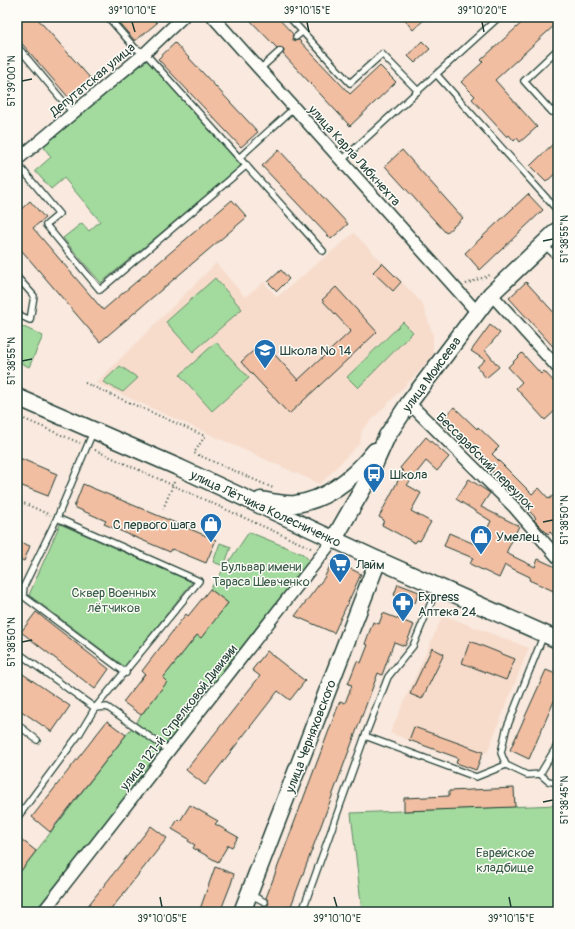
<svg xmlns="http://www.w3.org/2000/svg" width="575" height="929" font-family="Pangolin,sans-serif">
<style>
.built{fill:#f7dccc}
.green{fill:#a3da9d;stroke:#618c68}
.building{fill:#f1bea2;stroke:#1f3d34}
.lines{fill:none;stroke-linecap:round;stroke-linejoin:round}
.lane-casing{stroke:#1f3d34;stroke-width:8}
.street-casing{stroke:#1f3d34;stroke-width:14}
.secondary-casing{stroke:#1f3d34;stroke-width:19}
.path{stroke:#1f3d34;stroke-width:2;stroke-dasharray:1 3;stroke-linecap:butt}
.lane{stroke:#fdfcf7;stroke-width:5.5}
.street{stroke:#fdfcf7;stroke-width:11}
.secondary{stroke:#fdfcf7;stroke-width:16}
.ticks{fill:none;stroke:#1f3d34;stroke-width:1.5}
.labels{text-anchor:middle;stroke-width:3;stroke-linejoin:round;paint-order:stroke}
.street-label{font-size:13px;fill:#1f3d34;stroke:#fdfcf7}
.poi-label{font-size:13px;fill:#1f3d34;stroke:#fdfcf7;text-anchor:start}
.park-label{font-size:13px;fill:#395c49;stroke:#fdfcf7}
.neatline{fill:none;stroke:#1f3d34;stroke-width:1.5}
.ticks-label{font-size:10px;text-anchor:middle;fill:#1f3d34}
</style>
<rect width="100%" height="100%" fill="#f9e9de"/>
<filter id="ink" filterUnits="userSpaceOnUse"><feTurbulence type="fractalNoise" baseFrequency=".025" numOctaves="2"/><feDisplacementMap in="SourceGraphic" scale="8" xChannelSelector="R" yChannelSelector="G"/><feConvolveMatrix kernelMatrix="1 2 1 2 8 2 1 2 1" color-interpolation-filters="sRGB"/></filter>
<g filter="url(#ink)">
<!-- built -->
<g class="built">
<polygon points="354,233 422,303 433,335 433,357 362,430 360,443 320,484 96,383 216,263 245,297 264,282 277,297"/>
<polygon points="443,615 529,648 487,753 482,752 476,770 456,763 458,758 390,733"/>
</g>
<!-- green -->
<g class="green">
<polygon points="147,60 241,166 101,283 63,238 82,223 89,231 100,221 64,178 51,189 35,171 51,157 43,146"/>
<polygon points="215,278 242,309 193,352 166,322"/>
<polygon points="403,322 413,332 358,388 347,377"/>
<polygon points="17,324 43,336 29,367 17,361"/>
<polygon points="216,342 249,378 212,411 180,375"/>
<polygon points="120,366 138,378 123,392 103,382"/>
<polygon points="60,524 192,582 125,667 29,595"/>
<polygon points="249,532 303,554 309,560 308,568 34,912 17,912 17,876 167,682 163,678 197,635 201,637 228,603 210,589"/>
<polygon points="220,543 231,547 224,566 213,562"/>
<polygon points="558,805 558,912 362,912 351,813"/>
</g>
<!-- building -->
<g class="building">
<polygon points="17,17 36,17 91,79 69,98 17,38"/>
<polygon points="114,17 152,17 157,23 135,41"/>
<polygon points="247,17 277,17 293,34 293,40 299,40 350,94 380,66 396,82 350,126 283,54 284,51 283,48 277,48"/>
<polygon points="402,17 427,17 413,30"/>
<polygon points="528,17 558,17 558,22 495,80 537,127 520,142 517,138 514,141 509,135 507,137 472,99 475,96 461,82 483,62 481,60"/>
<polygon points="422,41 430,49 415,63 408,56"/>
<polygon points="175,43 258,132 241,147 158,59"/>
<polygon points="558,139 558,171 546,182 530,166"/>
<polygon points="279,150 348,224 331,239 262,166"/>
<polygon points="402,150 463,218 446,233 385,166"/>
<polygon points="528,194 543,210 480,270 465,253"/>
<polygon points="232,200 247,217 100,342 17,245 17,213 30,201 45,218 33,228 103,310"/>
<polygon points="382,263 401,282 393,291 373,272"/>
<polygon points="281,270 289,279 277,291 268,282"/>
<polygon points="526,282 558,317 558,352 509,298"/>
<polygon points="336,287 377,332 289,414 241,362 263,342 298,380 351,331 322,300"/>
<polygon points="490,325 500,333 485,350 499,367 486,378 477,367 485,360 471,351"/>
<polygon points="522,353 541,374 544,371 558,386 558,408 545,420 516,388 522,382 508,367"/>
<polygon points="454,407 477,429 478,427 499,447 492,454 532,494 539,488 549,499 558,492 558,541 550,532 548,534 534,520 536,518 492,473 493,471 441,422"/>
<polygon points="426,437 449,457 437,471 426,461 407,485 421,493 411,511 431,522 420,541 417,540 415,543 382,525 384,520 379,517 403,471 400,468"/>
<polygon points="17,457 57,474 48,496 17,484"/>
<polygon points="469,479 490,493 481,507 519,526 506,553 535,567 538,559 558,568 558,593 529,580 530,577 505,565 499,578 470,564 473,558 444,546 449,533 479,546 491,521 456,499"/>
<polygon points="83,484 216,540 206,563 172,549 170,552 104,524 106,521 74,507"/>
<polygon points="17,541 30,546 24,561 17,558"/>
<polygon points="333,560 361,574 334,633 295,616 324,578"/>
<polygon points="398,584 419,592 415,603 394,595"/>
<polygon points="210,589 228,603 201,638 197,635 163,678 167,682 141,715 123,702 145,674 142,671 186,614 188,616"/>
<polygon points="36,612 109,669 95,689 21,632"/>
<polygon points="383,613 414,625 405,646 394,642 382,675 378,673 291,906 286,907 285,912 272,912 262,908 263,906 269,904 266,898 340,701 345,703 352,685 348,684 357,661 361,663 368,645 365,644 373,622 379,624"/>
<polygon points="470,641 515,659 506,680 462,663"/>
<polygon points="432,648 444,654 422,699 410,694"/>
<polygon points="267,651 305,681 290,700 278,691 205,785 186,770 260,676 252,670"/>
<polygon points="17,670 70,706 52,732 17,708"/>
<polygon points="546,670 558,675 558,703 554,701 529,759 510,750"/>
<polygon points="107,721 126,735 50,832 32,817"/>
<polygon points="414,727 483,752 476,770 456,763 458,758 409,740"/>
<polygon points="514,788 515,807 404,811 404,798 449,796 449,791"/>
<polygon points="190,805 218,821 215,824 238,837 232,847 228,845 218,862 193,848 195,845 188,841 189,839 172,829 178,819 180,821"/>
<polygon points="151,826 167,838 109,912 83,912"/>
<polygon points="17,836 36,851 17,876"/>
<polygon points="215,867 234,874 231,884 220,912 199,912"/>
</g>
<g class="lines">
<!-- lane casing -->
<g class="lane-casing">
<g id="lane">
<polyline points="108,17 135,48 145,53 323,251"/>
<polyline points="289,17 350,83 382,54 418,91"/>
<polyline points="296,37 302,32"/>
<polyline points="17,46 73,113"/>
<polyline points="558,49 524,81 552,112 558,106"/>
<polyline points="260,69 280,51"/>
<polyline points="437,75 558,211"/>
<polyline points="240,157 294,108"/>
<polyline points="341,161 499,17"/>
<polyline points="17,163 59,214 46,225 100,290 247,165"/>
<polyline points="544,245 558,258"/>
<polyline points="17,277 34,296 30,320 17,314"/>
<polyline points="93,432 57,518 199,581 95,708 107,707 170,751"/>
<polyline points="57,518 24,586 23,596 126,673"/>
<polyline points="437,588 413,646 388,677 365,736 476,777 506,765 527,775 540,774 548,781 558,783"/>
<polyline points="17,652 95,708 80,733 17,818"/>
<polyline points="17,724 37,740"/>
<polyline points="506,765 501,753 506,730 544,634"/>
<polyline points="540,774 558,744"/>
<polyline points="251,895 265,902"/>
<polyline points="289,910 293,912"/>
<polyline points="302,912 365,736"/>
</g>
</g>
<!-- street casing -->
<g class="street-casing">
<g id="street">
<polyline points="213,17 476,311"/>
<polyline points="17,160 145,53 183,17"/>
<polyline points="491,294 558,368"/>
<polyline points="409,403 513,506 558,558"/>
<polyline points="43,912 334,539"/>
</g>
</g>
<!-- secondary casing -->
<g class="secondary-casing">
<g id="secondary">
<polyline points="17,397 180,468 378,560 558,640"/>
<path d="M261,500C271,502 284,505 295,504C328,500 355,476 375,451"/>
<polyline points="334,539 366,483 387,436 409,403 491,294 558,230"/>
<polyline points="242,912 378,560"/>
</g>
</g>
<!-- path -->
<g class="path">
<polyline points="466,284 490,275"/>
<polyline points="85,383 205,436 194,453 273,488"/>
<polyline points="17,416 80,443"/>
<polyline points="95,450 313,549"/>
<polyline points="17,500 50,515"/>
<polyline points="163,509 175,480"/>
</g>
<!-- lane -->
<use href="#lane" class="lane"/>
<!-- street -->
<use href="#street" class="street"/>
<!-- secondary -->
<use href="#secondary" class="secondary"/>
</g>
</g>
<!-- ticks -->
<path class="ticks" d="M132,22L135,32M307,22L309,32M482,22L484,32M22,81L32,79M543,241L553,239M22,361L32,359M543,522L553,520M22,642L32,640M543,802L553,800M160,897L162,907M334,897L337,907M509,897L511,907"/>
<!-- icons -->
<defs>
<g id="school-pin" transform="scale(1.15)"><path d="M0 17L-7.5 6A9.5 9.5 0 1 1 7.5 6Z" fill="#1f6fb2" stroke="#fdfcf7"/><path d="M0-5L7-2L0 1L-7-2ZM-4 1L0 2.5L4 1V4Q0 6-4 4Z" fill="#fff"/></g>
<g id="bus-pin" transform="scale(1.15)"><path d="M0 17L-7.5 6A9.5 9.5 0 1 1 7.5 6Z" fill="#1f6fb2" stroke="#fdfcf7"/><path d="M-5-6H5V4H4V6H2V4H-2V6H-4V4H-5ZM-3.5-4V0h7V-4ZM-3.5 1.2v1.5H-2V1.2ZM2 1.2v1.5H3.5V1.2Z" fill="#fff"/></g>
<g id="shop-pin" transform="scale(1.15)"><path d="M0 17L-7.5 6A9.5 9.5 0 1 1 7.5 6Z" fill="#1f6fb2" stroke="#fdfcf7"/><path d="M-5-2.5h2.3a2.7 3.5 0 0 1 5.4 0H5L5.5 6h-11ZM-1.5-2.5h3a1.5 2.3 0 0 0-3 0Z" fill="#fff"/></g>
<g id="supermarket-pin" transform="scale(1.15)"><path d="M0 17L-7.5 6A9.5 9.5 0 1 1 7.5 6Z" fill="#1f6fb2" stroke="#fdfcf7"/><path d="M-6-5.5h2.5l.6 2H6L4.5 2H-2.5L-4.4-4H-6ZM-1.5 3.2a1.3 1.3 0 1 0 .1 0ZM3 3.2a1.3 1.3 0 1 0 .1 0Z" fill="#fff"/></g>
<g id="pharmacy-pin" transform="scale(1.15)"><path d="M0 17L-7.5 6A9.5 9.5 0 1 1 7.5 6Z" fill="#1f6fb2" stroke="#fdfcf7"/><path d="M-2-6h4v4h4v4h-4v4h-4v-4h-4v-4h4Z" fill="#fff"/></g>
</defs>
<g fill-rule="evenodd">
<use href="#school-pin" x="265" y="350"/>
<use href="#bus-pin" x="374" y="474"/>
<use href="#shop-pin" x="211" y="524"/>
<use href="#shop-pin" x="481" y="536"/>
<use href="#supermarket-pin" x="340" y="564"/>
<use href="#pharmacy-pin" x="403" y="603"/>
</g>
<g class="labels">
<!-- street labels -->
<g class="street-label">
<text transform="translate(92 79) rotate(-40)" y="5">Депутатская улица</text>
<text transform="translate(355 155) rotate(48)" y="5">улица Карла Либкнехта</text>
<text transform="translate(431 374) rotate(-54)" y="5">улица Моисеева</text>
<text transform="translate(486 461) rotate(45)" y="5">Бессарабский переулок</text>
<text transform="translate(266 508) rotate(25)" y="5">улица Лётчика Колесниченко</text>
<text transform="translate(178 717) rotate(-52)" y="5">улица 121-й Стрелковой Дивизии</text>
<text transform="translate(310 736) rotate(-69)" y="5">улица Черняховского</text>
</g>
<!-- poi labels -->
<g class="poi-label">
<text x="280" y="355">Школа № 14</text>
<text x="390" y="479">Школа</text>
<text x="196" y="529" text-anchor="end">С первого шага</text>
<text x="496" y="541">Умелец</text>
<text x="356" y="569">Лайм</text>
<text x="418" y="601">Express<tspan x="418" dy="15">Аптека 24</tspan></text>
</g>
<!-- park labels -->
<g class="park-label">
<text x="261" y="571">Бульвар имени<tspan x="261" dy="15">Тараса Шевченко</tspan></text>
<text x="114" y="597">Сквер Военных<tspan x="114" dy="15">лётчиков</tspan></text>
<text x="505" y="857">Еврейское<tspan x="505" dy="15">кладбище</tspan></text>
</g>
</g>
<!-- margin -->
<rect width="575" height="929" fill="none" stroke="#fdfcf7" stroke-width="44"/>
<rect x="22" y="22" width="531" height="885" class="neatline"/>
<g class="ticks-label">
<text x="132" y="14">39°10'10"E</text>
<text x="307" y="14">39°10'15"E</text>
<text x="482" y="14">39°10'20"E</text>
<text transform="translate(11 81) rotate(-90)" y="4">51°39'00"N</text>
<text transform="translate(564 239) rotate(-90)" y="4">51°38'55"N</text>
<text transform="translate(11 361) rotate(-90)" y="4">51°38'55"N</text>
<text transform="translate(564 520) rotate(-90)" y="4">51°38'50"N</text>
<text transform="translate(11 642) rotate(-90)" y="4">51°38'50"N</text>
<text transform="translate(564 800) rotate(-90)" y="4">51°38'45"N</text>
<text x="162" y="922">39°10'05"E</text>
<text x="337" y="922">39°10'10"E</text>
<text x="511" y="922">39°10'15"E</text>
</g>
</svg>
